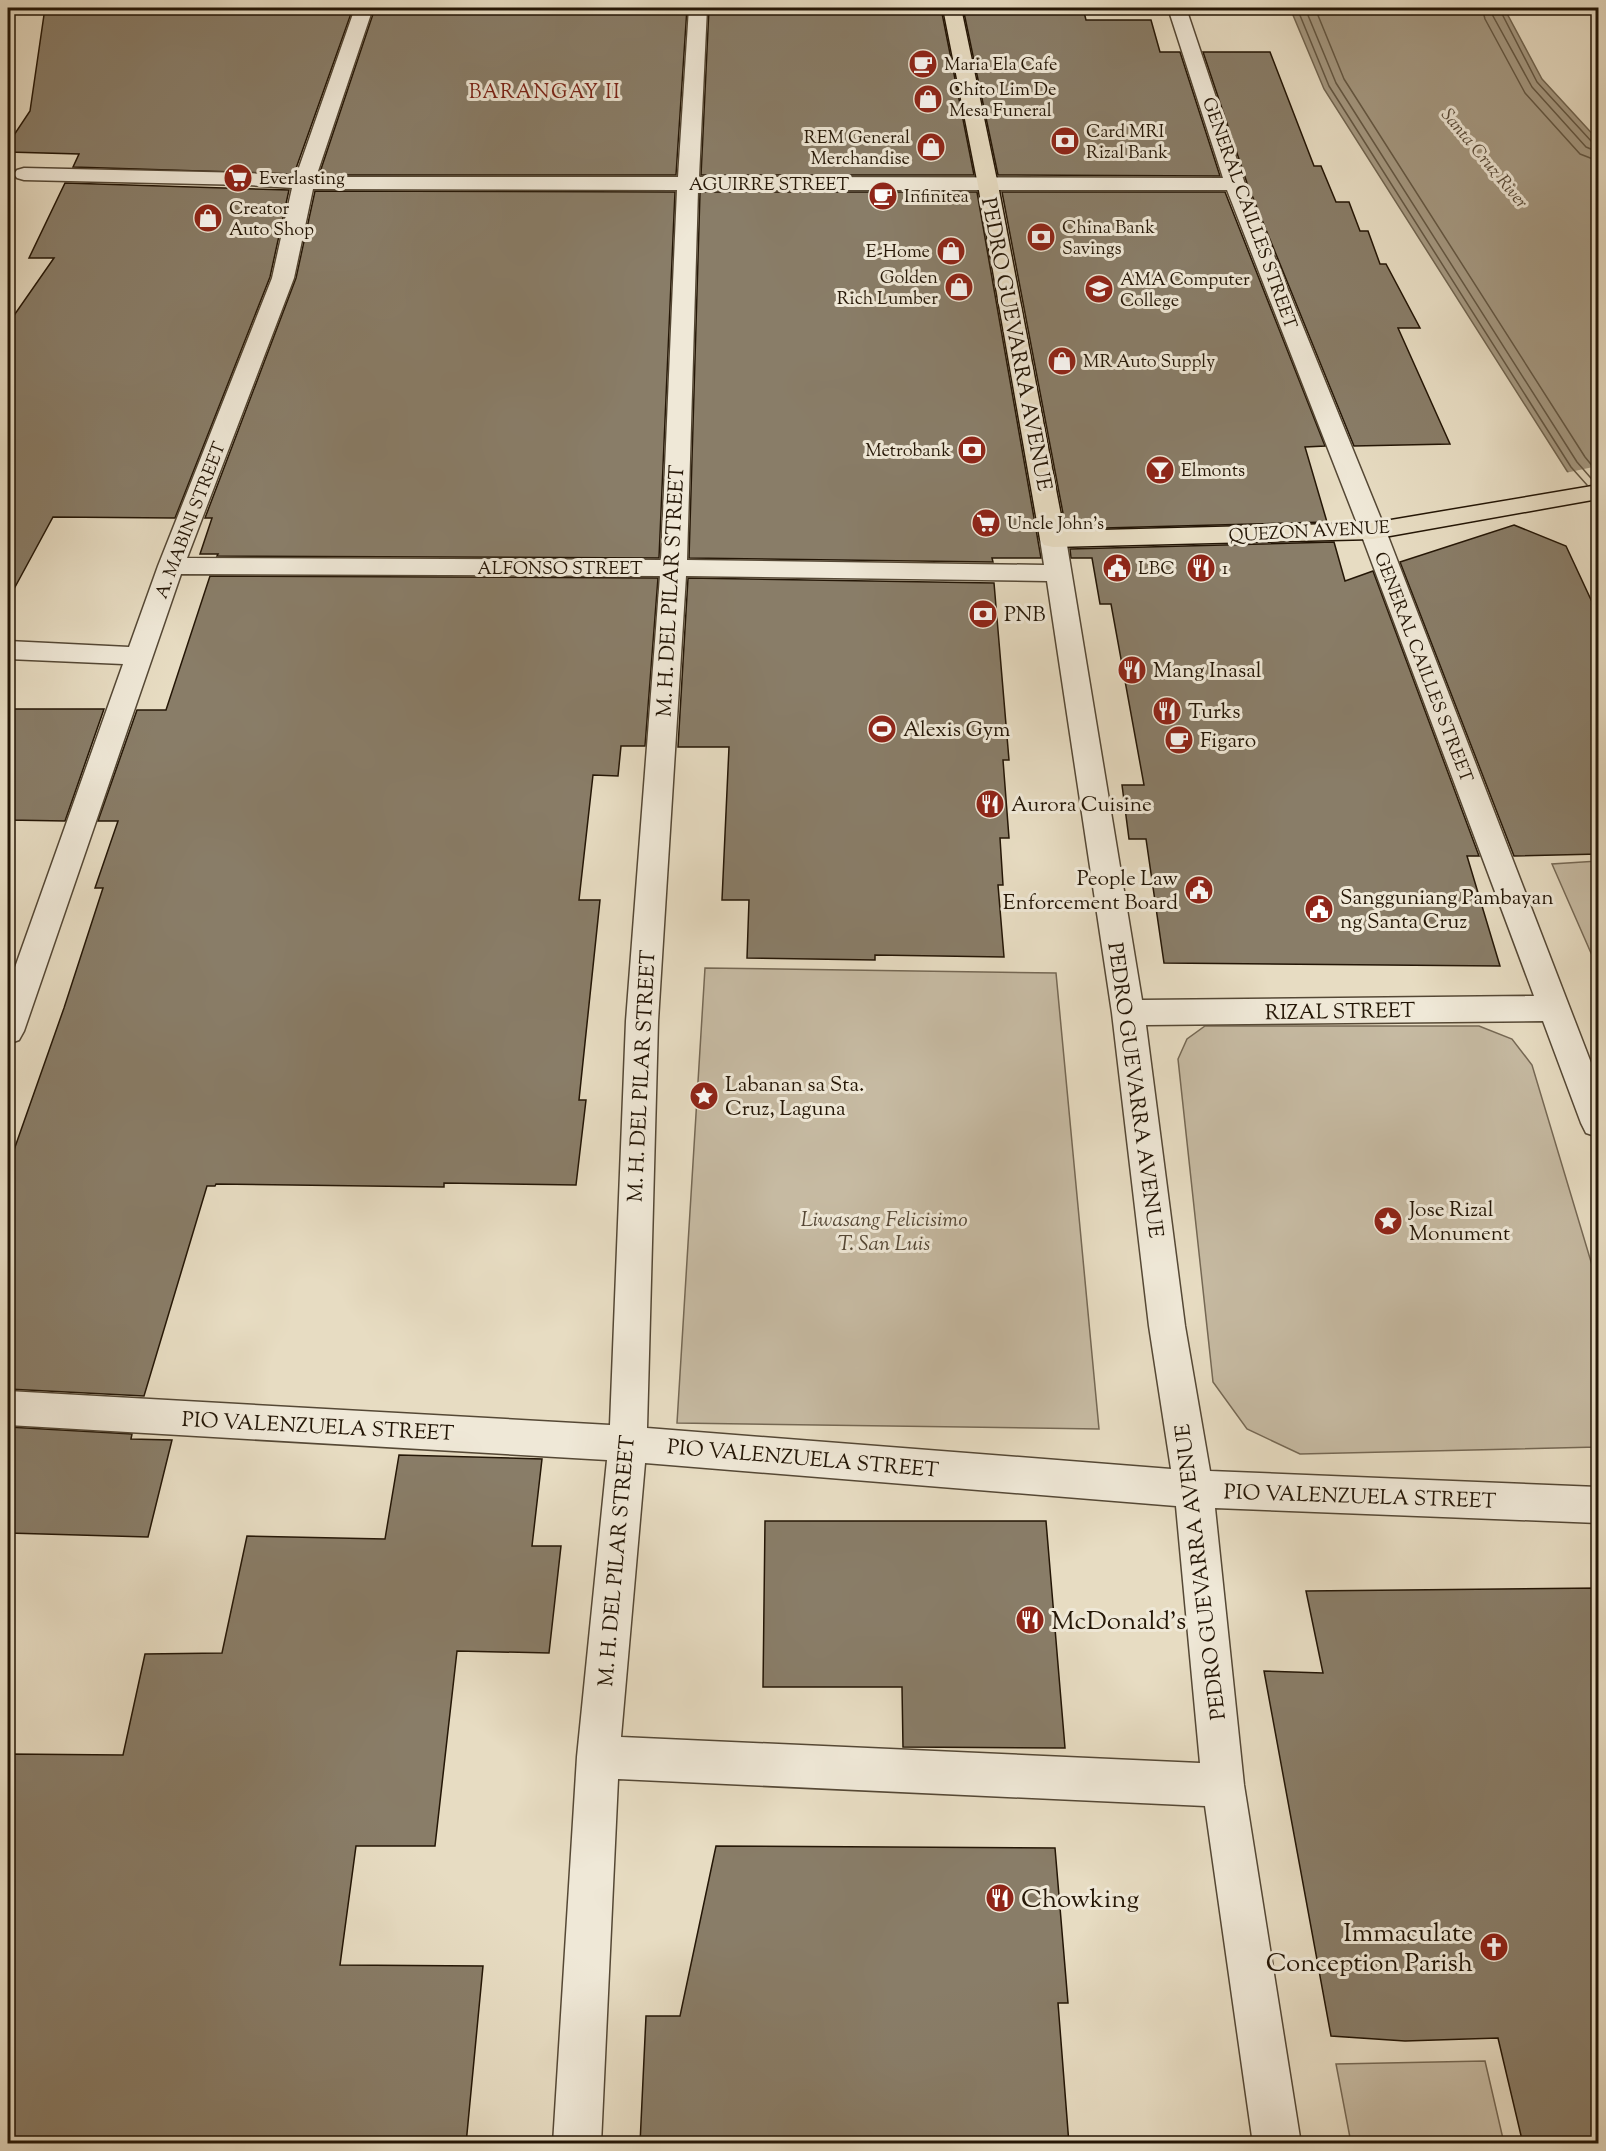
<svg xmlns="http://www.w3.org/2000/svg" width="1606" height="2151" font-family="'Sorts Mill Goudy',serif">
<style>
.green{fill:#c6baa2;stroke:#756854;stroke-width:1.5}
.water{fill:#a59982;stroke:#716550;stroke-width:1.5}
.pier{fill:#e7dcc2}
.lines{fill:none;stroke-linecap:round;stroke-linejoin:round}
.shore{stroke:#645844;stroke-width:1.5}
.building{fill:#897d68;stroke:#241606;stroke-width:1.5}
.minor-casing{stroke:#554835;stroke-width:3}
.major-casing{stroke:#241606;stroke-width:3}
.minor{fill:#efe8d7;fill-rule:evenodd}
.major{fill:#e7dcc2;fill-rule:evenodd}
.labels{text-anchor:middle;stroke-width:6;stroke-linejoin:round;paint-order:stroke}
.far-poi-label{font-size:18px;fill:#241606;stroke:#efe8d7;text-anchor:start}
.far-water-label{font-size:18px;font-style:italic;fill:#584a38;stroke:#efe8d7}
.far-street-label{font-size:18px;fill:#241606;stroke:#efe8d7}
.far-quarter-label{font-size:20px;letter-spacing:1.5px;fill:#7a1f14;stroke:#efe8d7}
.street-label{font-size:21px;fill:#241606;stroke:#efe8d7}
.poi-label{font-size:21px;fill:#241606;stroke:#efe8d7;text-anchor:start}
.park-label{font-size:21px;font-style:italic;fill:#554735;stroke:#efe8d7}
.near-poi-label{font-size:26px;fill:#241606;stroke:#efe8d7;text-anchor:start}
</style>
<rect width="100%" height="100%" fill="#e7dcc2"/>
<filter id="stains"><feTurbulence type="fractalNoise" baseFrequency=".00333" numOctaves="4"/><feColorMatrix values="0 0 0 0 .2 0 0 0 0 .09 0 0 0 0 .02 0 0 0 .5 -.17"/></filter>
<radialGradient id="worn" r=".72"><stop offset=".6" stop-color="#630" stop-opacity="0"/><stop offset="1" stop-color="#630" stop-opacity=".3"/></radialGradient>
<!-- green -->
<g class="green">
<polygon points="1598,861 1598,969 1552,864"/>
<polygon points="705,968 1056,973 1099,1429 677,1423"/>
<polygon points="1205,1026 1479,1026 1512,1039 1532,1065 1598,1285 1598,1447 1300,1454 1247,1429 1213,1382 1178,1059 1187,1039"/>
<polygon points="1485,2061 1504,2143 1351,2143 1336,2064"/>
</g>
<!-- water -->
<polygon class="water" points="1290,8 1504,8 1542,79 1598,140 1598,508 1567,471 1324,89"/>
<!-- pier -->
<polygon class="pier" points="1598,466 1598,511 1565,473"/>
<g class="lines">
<!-- shore -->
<g class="shore">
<polyline points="1297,8 1329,86 1571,467 1587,485"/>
<polyline points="1305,8 1336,83 1577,462 1596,484"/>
<polyline points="1315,8 1344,79 1585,457 1598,473"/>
<polyline points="1482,8 1485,19 1525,93 1580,154 1598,161"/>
<polyline points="1491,8 1493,16 1532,87 1586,147 1598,152"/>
<polyline points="1499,8 1537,82 1592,142 1598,144"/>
</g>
</g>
<!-- building -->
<g class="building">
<polygon points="45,8 353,8 294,174 73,167 79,154 8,152 8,144 30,111"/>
<polygon points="375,8 687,8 676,175 319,175"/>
<polygon points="709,8 941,8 974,175 701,175"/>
<polygon points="963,8 1083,8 1086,20 1151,20 1160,52 1180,52 1220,176 998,175"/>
<polygon points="1203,52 1270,52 1314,166 1321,166 1336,202 1349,202 1360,231 1368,231 1380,264 1386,264 1420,328 1398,328 1450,444 1354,446 1247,183"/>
<polygon points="65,183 289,190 270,277 175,518 53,517 8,600 8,324 54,258 29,258"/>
<polygon points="315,191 675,192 659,558 217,556 218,554 200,554 212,518 205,518 296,278"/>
<polygon points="700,192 977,192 1041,558 992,558 993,562 689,558"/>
<polygon points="1002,192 1225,192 1325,446 1305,447 1327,522 1066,529"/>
<polygon points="1514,525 1566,546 1599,617 1599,854 1514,856 1400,562"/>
<polygon points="1334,542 1345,581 1373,571 1479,856 1467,856 1500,966 1164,963 1146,839 1129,839 1122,785 1144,785 1111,604 1100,604 1092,558 1071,558 1070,549"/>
<polygon points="210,576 658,578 645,746 621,746 618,776 593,775 579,900 600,900 579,1100 586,1100 576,1185 444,1183 444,1187 216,1184 215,1186 207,1186 144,1396 8,1389 8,1167 64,1008 103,888 95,888 118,821 98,821 137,710 166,710"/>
<polygon points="688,578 994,583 1009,760 1003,760 1009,838 1000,838 1003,885 998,885 1004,957 875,955 875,960 747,958 749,900 722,900 729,747 678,747"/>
<polygon points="8,709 104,709 65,821 8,820"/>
<polygon points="8,1427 132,1434 131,1439 172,1440 148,1537 8,1533"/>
<polygon points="399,1455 542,1459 532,1546 561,1546 549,1653 457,1651 435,1846 356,1846 340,1965 483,1966 466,2144 8,2144 8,1754 123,1755 145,1654 222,1653 247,1536 385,1539"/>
<polygon points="765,1521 1046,1521 1065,1748 903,1747 902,1687 763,1687"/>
<polygon points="1599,1588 1599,2144 1523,2144 1498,2038 1405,2041 1331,2036 1264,1671 1323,1673 1306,1591"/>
<polygon points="716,1846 1055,1848 1068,2003 1058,2003 1069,2144 640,2144 646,2016 680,2016"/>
</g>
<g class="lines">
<!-- minor casing -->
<g class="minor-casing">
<path id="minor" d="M355,8H373L316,177H678L689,8H707L699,177L1223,178L1168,8H1186L1245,184L1386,531L1598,1081V1137L1586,1133L1581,1123L1543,1021L1146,1025L1185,1326L1210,1471L1598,1487V1523L1215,1508L1244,1785L1301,2144H1253L1205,1806L618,1779L601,2144H553L577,1757L607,1460L8,1425V1391L610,1425L626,1021L660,576L181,574L24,1031L19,1040L8,1044V987L123,664L8,659V641L129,647L158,566L272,278L292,188L248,185L24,180L17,178L14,174L17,170L24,168L248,173L296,176ZM313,189L677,190L661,560L187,558L294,278ZM698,190H1227L1360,531L1534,996L1142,1000L1066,539L1062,533L1053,531L1044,533L1040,539L1044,565L687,560ZM686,576L1047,581L1112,1013L1149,1326L1171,1469L647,1428L658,1021ZM645,1463L1176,1506L1200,1763L621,1737Z"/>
</g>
<!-- major casing -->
<g class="major-casing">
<polygon id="major" points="943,8 961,8 998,185 1064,531 1373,523 1598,485 1598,499 1373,539 1053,547 1044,545 1040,539 978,185"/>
</g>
<!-- minor -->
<use href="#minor" class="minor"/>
<!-- major -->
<use href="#major" class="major"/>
</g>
<!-- icons -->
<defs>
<g id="cafe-disc" transform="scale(1.5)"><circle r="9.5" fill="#8f2418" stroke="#efe8d7"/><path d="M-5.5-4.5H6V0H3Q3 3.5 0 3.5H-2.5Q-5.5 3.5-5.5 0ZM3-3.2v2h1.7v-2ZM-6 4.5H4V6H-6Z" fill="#fff"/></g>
<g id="shop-disc" transform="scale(1.5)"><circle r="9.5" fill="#8f2418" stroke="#efe8d7"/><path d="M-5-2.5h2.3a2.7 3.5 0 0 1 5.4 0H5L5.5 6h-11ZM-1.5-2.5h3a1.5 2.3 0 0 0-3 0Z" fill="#fff"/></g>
<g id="bank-disc" transform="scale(1.5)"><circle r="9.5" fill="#8f2418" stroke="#efe8d7"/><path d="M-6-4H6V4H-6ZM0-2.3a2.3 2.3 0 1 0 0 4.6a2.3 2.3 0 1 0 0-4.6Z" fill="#fff"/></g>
<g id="supermarket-disc" transform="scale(1.5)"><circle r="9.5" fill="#8f2418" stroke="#efe8d7"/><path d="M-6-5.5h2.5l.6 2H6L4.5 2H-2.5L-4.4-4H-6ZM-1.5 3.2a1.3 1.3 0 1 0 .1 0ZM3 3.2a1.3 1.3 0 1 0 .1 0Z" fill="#fff"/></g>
<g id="university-disc" transform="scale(1.5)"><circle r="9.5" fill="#8f2418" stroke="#efe8d7"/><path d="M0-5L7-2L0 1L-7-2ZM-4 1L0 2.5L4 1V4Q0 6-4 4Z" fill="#fff"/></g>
<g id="bar-disc" transform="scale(1.5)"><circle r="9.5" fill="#8f2418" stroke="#efe8d7"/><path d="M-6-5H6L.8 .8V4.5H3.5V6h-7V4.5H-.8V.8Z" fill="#fff"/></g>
<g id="civic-disc" transform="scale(1.5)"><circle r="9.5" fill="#8f2418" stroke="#efe8d7"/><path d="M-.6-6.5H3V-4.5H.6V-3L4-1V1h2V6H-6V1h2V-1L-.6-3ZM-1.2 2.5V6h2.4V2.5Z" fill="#fff"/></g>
<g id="restaurant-disc" transform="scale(1.5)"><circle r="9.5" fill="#8f2418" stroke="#efe8d7"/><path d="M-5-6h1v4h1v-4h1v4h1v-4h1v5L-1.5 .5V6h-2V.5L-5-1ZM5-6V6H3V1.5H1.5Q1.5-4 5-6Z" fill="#fff"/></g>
<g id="stadium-disc" transform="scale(1.5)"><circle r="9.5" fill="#8f2418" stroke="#efe8d7"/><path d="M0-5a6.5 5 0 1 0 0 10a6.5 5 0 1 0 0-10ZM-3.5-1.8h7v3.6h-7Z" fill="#fff"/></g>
<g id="sight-disc" transform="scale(1.5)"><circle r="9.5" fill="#8f2418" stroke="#efe8d7"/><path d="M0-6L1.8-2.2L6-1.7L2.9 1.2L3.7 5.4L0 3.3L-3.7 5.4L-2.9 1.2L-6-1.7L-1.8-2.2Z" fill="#fff"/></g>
<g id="church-disc" transform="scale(1.5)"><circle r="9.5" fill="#8f2418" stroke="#efe8d7"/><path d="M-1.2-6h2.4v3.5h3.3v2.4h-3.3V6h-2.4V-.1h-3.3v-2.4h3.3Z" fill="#fff"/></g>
</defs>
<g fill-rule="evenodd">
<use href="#cafe-disc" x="923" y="64"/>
<use href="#shop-disc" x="928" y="99"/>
<use href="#bank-disc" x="1065" y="141"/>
<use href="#shop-disc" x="931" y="147"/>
<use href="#supermarket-disc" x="238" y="178"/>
<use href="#cafe-disc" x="883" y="196"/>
<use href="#shop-disc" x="208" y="218"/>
<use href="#bank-disc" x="1041" y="237"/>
<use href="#shop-disc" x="951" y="251"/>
<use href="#shop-disc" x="959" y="287"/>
<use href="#university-disc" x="1099" y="289"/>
<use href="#shop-disc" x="1062" y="361"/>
<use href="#bank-disc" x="972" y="450"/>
<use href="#bar-disc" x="1160" y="470"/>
<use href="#supermarket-disc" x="986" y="523"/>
<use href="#civic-disc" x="1117" y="568"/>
<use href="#restaurant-disc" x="1201" y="568"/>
<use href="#bank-disc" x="983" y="614"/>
<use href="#restaurant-disc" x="1132" y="670"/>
<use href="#restaurant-disc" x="1167" y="711"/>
<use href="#stadium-disc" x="882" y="729"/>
<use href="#cafe-disc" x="1179" y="740"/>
<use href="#restaurant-disc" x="990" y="804"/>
<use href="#civic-disc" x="1199" y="890"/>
<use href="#civic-disc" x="1319" y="909"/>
<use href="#sight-disc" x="704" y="1096"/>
<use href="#sight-disc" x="1388" y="1221"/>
<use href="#restaurant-disc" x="1030" y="1620"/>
<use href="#restaurant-disc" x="1000" y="1898"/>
<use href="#church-disc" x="1494" y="1947"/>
</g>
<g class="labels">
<!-- far-poi labels -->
<g class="far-poi-label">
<text x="944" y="70">Maria Ela Cafe</text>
<text x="949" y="95">Chito Lim De<tspan x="949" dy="21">Mesa Funeral</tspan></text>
<text x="1086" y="137">Card MRI<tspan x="1086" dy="21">Rizal Bank</tspan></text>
<text x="910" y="143" text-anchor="end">REM General<tspan x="910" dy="21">Merchandise</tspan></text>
<text x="259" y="184">Everlasting</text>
<text x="904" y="202">Infinitea</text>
<text x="229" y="214">Creator<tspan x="229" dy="21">Auto Shop</tspan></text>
<text x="1062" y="233">China Bank<tspan x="1062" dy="21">Savings</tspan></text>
<text x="930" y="257" text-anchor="end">E-Home</text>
<text x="938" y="283" text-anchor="end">Golden<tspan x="938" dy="21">Rich Lumber</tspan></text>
<text x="1120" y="285">AMA Computer<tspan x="1120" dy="21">College</tspan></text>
<text x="1083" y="367">MR Auto Supply</text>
<text x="951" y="456" text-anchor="end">Metrobank</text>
<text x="1181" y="476">Elmonts</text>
<text x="1007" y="529">Uncle John's</text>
<text x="1138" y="574">LBC</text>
<text x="1222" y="574">1</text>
</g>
<!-- far-water labels -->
<g class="far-water-label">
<text transform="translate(1485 158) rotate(50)" y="6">Santa Cruz River</text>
</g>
<!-- far-street labels -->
<g class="far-street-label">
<text x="769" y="190">AGUIRRE STREET</text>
<text transform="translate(1250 213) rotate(70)" y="6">GENERAL CAILLES STREET</text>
<text transform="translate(190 520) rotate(-69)" y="6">A. MABINI STREET</text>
<text transform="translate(1309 531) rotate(-3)" y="6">QUEZON AVENUE</text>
<text x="560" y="574">ALFONSO STREET</text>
<text transform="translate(1424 667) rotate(69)" y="6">GENERAL CAILLES STREET</text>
</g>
<!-- far-quarter labels -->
<g class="far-quarter-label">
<text x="545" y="98">BARANGAY II</text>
</g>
<!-- street labels -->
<g class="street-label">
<text transform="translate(1017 344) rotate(79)" y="7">PEDRO GUEVARRA AVENUE</text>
<text transform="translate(670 591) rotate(-87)" y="7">M. H. DEL PILAR STREET</text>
<text transform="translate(1340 1011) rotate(-1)" y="7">RIZAL STREET</text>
<text transform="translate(641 1076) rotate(-87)" y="7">M. H. DEL PILAR STREET</text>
<text transform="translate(1136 1090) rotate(82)" y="7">PEDRO GUEVARRA AVENUE</text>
<text transform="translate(318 1426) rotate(3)" y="7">PIO VALENZUELA STREET</text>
<text transform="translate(803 1458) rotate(5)" y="7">PIO VALENZUELA STREET</text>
<text transform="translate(1360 1496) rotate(2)" y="7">PIO VALENZUELA STREET</text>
<text transform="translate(616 1561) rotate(-85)" y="7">M. H. DEL PILAR STREET</text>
<text transform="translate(1200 1572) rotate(-97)" y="7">PEDRO GUEVARRA AVENUE</text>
</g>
<!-- poi labels -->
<g class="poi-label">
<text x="1004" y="621">PNB</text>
<text x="1153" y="677">Mang Inasal</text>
<text x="1188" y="718">Turks</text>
<text x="903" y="736">Alexis Gym</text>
<text x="1200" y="747">Figaro</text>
<text x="1011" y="811">Aurora Cuisine</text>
<text x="1178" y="885" text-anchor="end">People Law<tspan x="1178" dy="24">Enforcement Board</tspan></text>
<text x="1340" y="904">Sangguniang Pambayan<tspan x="1340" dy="24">ng Santa Cruz</tspan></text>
<text x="725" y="1091">Labanan sa Sta.<tspan x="725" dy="24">Cruz, Laguna</tspan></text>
<text x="1409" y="1216">Jose Rizal<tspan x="1409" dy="24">Monument</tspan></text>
</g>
<!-- park labels -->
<g class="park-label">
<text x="884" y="1226">Liwasang Felicisimo<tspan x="884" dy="24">T. San Luis</tspan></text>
</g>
<!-- near-poi labels -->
<g class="near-poi-label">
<text x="1051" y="1629">McDonald's</text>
<text x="1021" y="1907">Chowking</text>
<text x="1473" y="1941" text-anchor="end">Immaculate<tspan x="1473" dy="30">Conception Parish</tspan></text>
</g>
</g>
<!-- margin -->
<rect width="1606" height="2151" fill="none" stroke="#e7dcc2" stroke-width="30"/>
<rect x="9" y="9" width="1588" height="2133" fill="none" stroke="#241606" stroke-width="3"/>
<rect x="15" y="15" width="1576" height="2121" fill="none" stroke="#241606" stroke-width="1.5"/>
<rect width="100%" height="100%" filter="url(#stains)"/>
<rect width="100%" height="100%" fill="url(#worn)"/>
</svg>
